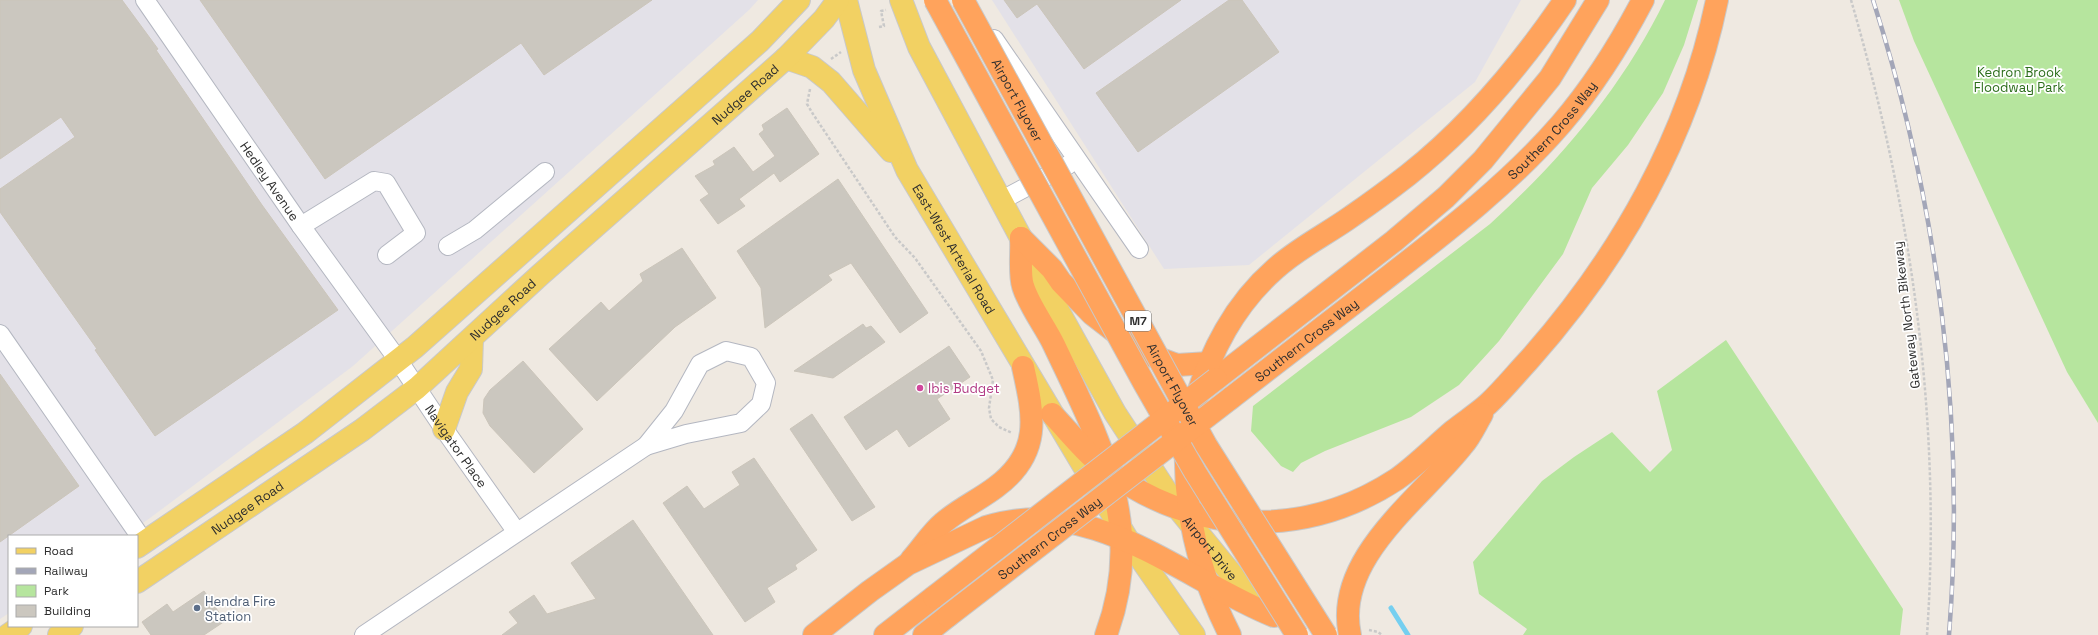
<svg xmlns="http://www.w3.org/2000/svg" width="2098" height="635" font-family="'Space Grotesk',sans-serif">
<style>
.industrial{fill:#e3e1e8}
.green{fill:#b6e59e}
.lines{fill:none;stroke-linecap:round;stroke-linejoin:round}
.stream{stroke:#75cff0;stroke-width:5}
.building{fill:#cbc7bf;stroke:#cbc5ba}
.minor-casing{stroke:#b4b7c1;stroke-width:20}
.major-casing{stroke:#c9c9c9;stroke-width:24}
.highway-casing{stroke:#c9c9c9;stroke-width:24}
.path{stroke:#c9c9c9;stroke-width:2.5;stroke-dasharray:3 2;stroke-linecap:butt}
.minor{stroke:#fff;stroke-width:18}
.major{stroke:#f2d163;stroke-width:22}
.highway{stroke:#ffa35c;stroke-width:22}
.rail-casing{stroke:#a3a6b8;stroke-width:4.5}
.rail{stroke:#fff;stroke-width:3;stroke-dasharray:9;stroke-linecap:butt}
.highway-bridge-casing{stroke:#c9c9c9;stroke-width:24;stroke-linecap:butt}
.highway-bridge{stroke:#ffa35c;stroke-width:22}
.hotel-dot{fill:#d1479c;stroke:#fff;stroke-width:1.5}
.service-dot{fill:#5c6f8a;stroke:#fff;stroke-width:1.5}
.labels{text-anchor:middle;stroke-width:3.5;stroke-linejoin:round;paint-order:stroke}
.shield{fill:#fff;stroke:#6d6d6d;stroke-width:1}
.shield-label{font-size:12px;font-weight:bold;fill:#2e2e2e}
.park-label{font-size:13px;fill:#2c6e1b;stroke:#fff}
.street-label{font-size:13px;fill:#2e2e2e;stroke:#fff}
.hotel-label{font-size:13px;fill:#b23c85;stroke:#fff;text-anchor:start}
.service-label{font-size:13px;fill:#4e5e75;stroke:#fff;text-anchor:start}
</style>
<rect width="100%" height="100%" fill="#efe9e1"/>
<!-- industrial -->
<g class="industrial">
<polygon points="0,0 758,0 749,10 353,366 150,518 124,536 9,536 9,613 0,619"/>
<polygon points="992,0 1521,0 1475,82 1249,265 1164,269"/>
</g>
<!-- green -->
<g class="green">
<path d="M1665,0H1698L1684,45L1663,93L1628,145L1592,188L1563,254L1499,341L1459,385L1411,417L1325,451L1301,463L1293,472L1281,466L1251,431L1253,406L1490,224C1560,161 1624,85 1665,0Z"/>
<polygon points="1899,0 2098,0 2098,423 2067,372 1914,41"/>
<polygon points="1726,340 1903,609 1900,635 1523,635 1527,629 1479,594 1473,562 1542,481 1574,457 1612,432 1650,472 1672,450 1657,391"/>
</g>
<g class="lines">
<!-- stream -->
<polyline class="stream" points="1391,608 1408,635"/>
</g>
<!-- building -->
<g class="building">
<polygon points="0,0 122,0 158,49 156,50 262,205 338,310 155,436 95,350 97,349 0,212 0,189 75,137 61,117 0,159"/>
<polygon points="200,0 652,0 544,75 521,43 325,179"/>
<polygon points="1004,0 1181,0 1084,69 1037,4 1017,18"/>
<polygon points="1229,0 1242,0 1279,52 1138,152 1096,93"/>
<polygon points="787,108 819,154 780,182 774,173 739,199 745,206 718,224 700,200 709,194 695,176 715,165 713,161 734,147 753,172 775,156 759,134 764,130 762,125"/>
<polygon points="838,179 928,313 900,333 851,263 828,275 832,280 765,328 761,288 737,251"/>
<polygon points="682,248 716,298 675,327 597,401 549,349 601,302 609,311 643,281 640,274"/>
<polygon points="863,324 866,328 871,326 885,342 833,378 794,371"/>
<polygon points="949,346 970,377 937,399 950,419 909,447 897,429 866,450 844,417"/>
<polygon points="523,361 583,429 534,473 490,426 483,413 484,399 490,390"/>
<polygon points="0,374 79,486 0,542"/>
<polygon points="812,414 875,507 852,521 790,429"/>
<polygon points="754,458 817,550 795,565 797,569 767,588 775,602 745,622 663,503 687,486 704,509 740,485 732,472"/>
<polygon points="633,520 713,635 502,635 518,623 509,612 534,595 547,614 596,599 571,563"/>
<polygon points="204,591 225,621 204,635 151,635 142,622 167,604 173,612"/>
</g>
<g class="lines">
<!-- minor casing -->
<g class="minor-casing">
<g id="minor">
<path id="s1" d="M145,0L301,226L398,360L444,429L516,531"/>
<polyline points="994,39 1139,249"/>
<polyline points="1000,201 1068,165"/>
<polyline points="301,226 374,181 386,183 416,233 387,255"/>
<polyline points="448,246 475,230 545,172"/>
<polyline points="0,334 144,542"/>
<polygon points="726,351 751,357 766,383 761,404 741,423 686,434 646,446 674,411 700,364"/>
<polyline points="364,635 646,446"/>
</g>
</g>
<!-- major casing -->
<g class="major-casing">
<g id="major">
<path id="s2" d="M846,0L864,70L907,170L1129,542L1194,635"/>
<path id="s3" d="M901,0L919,47L1021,238L1039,276L1115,413L1176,506L1234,577L1272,614"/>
<polyline points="786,58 812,67 831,82 891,151"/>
<polyline points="444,429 457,392 471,369 472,339"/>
<polyline points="137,547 305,433 415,347 760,41 799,0"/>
<path id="s4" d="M137,582L362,430L417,388L540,275L786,58L824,19L838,0"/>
<polyline points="8,635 21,626"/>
<polyline points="59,635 72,626"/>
</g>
</g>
<!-- highway casing -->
<g class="highway-casing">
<g id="highway">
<path d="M1021,238C1022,251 1019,274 1023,286C1029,306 1045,326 1054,345C1100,442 1147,526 1106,635"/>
<polyline points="1021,238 1052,269 1061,282 1092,314 1127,341 1147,354 1177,365 1209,363"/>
<polyline points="1216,379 1394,241 1446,197 1483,160 1550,78 1598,0"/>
<path id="s5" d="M1231,398C1282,359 1333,319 1384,280C1446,232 1510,183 1561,124C1592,88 1621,42 1643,0"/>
<path d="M1195,402C1211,351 1234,305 1275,269C1298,248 1327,234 1352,216C1371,203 1390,189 1408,175C1470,126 1521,65 1565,0"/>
<path d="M1052,414C1071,434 1089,457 1111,473C1199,536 1307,538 1397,479C1417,465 1434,447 1453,431C1464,422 1477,414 1488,404C1502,391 1515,375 1528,361C1620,258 1689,136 1717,0"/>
<path d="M1186,449C1184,514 1201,578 1230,635"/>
<path d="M911,560C922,548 931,533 943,523C959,509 979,500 996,487C1042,453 1034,416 1023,367"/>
<path d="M814,635L870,591L908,564L986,527C1093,493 1182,579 1274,616"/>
<polyline points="885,635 934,597"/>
<polyline points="924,635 948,616"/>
<path d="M1350,635C1333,558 1422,498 1463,445C1471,436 1476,424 1482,414"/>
</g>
</g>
<!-- path -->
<g class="path">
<path d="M1851,0C1911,206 1942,420 1927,635"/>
<polyline points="879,27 884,26 881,11 886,10"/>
<polyline points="831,59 841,52"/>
<polyline points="810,89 807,104 813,114 895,237 915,258 981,351 993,380 989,408 991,419 999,427 1012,433"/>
<polyline points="1369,630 1378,632 1382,635"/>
</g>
<!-- minor -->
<use href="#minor" class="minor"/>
<!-- major -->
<use href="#major" class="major"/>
<!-- highway -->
<use href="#highway" class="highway"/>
<!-- rail casing -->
<g class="rail-casing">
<path id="rail" d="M1873,0C1938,203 1966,422 1949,635"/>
</g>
<!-- rail -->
<use href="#rail" class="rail"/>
<!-- highway-bridge casing -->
<g class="highway-bridge-casing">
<g id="highway-bridge">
<polyline points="935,0 1144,383 1195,472 1297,635"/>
<path id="s6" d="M963,0L1206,445L1326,635"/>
<polyline points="934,597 1216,379"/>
<path id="s7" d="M948,616L1231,398"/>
</g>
</g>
<!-- highway-bridge -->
<use href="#highway-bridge" class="highway-bridge"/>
</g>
<!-- markers -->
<circle class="hotel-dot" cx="920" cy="388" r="4"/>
<circle class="service-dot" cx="197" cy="608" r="4"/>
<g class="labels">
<!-- shield labels -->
<rect class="shield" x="1125" y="311" width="26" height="20" rx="3"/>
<g class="shield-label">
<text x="1138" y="325">M7</text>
</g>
<!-- park labels -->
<g class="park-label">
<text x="2019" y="77">Kedron Brook<tspan x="2019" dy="15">Floodway Park</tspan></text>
</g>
<!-- street labels -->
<g class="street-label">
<text dy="5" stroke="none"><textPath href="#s4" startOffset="781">Nudgee Road</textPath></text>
<text dy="5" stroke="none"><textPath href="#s6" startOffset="114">Airport Flyover</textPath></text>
<text dy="5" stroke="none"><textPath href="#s5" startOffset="419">Southern Cross Way</textPath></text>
<text dy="5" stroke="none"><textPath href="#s1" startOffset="220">Hedley Avenue</textPath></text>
<text dy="5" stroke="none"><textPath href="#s2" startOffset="273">East-West Arterial Road</textPath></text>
<text dy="5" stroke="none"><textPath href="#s4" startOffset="457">Nudgee Road</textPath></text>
<text transform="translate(1906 315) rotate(-97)" y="5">Gateway North Bikeway</text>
<text dy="5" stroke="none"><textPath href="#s5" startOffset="95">Southern Cross Way</textPath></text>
<text dy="5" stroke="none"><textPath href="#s6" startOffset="438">Airport Flyover</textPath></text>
<text dy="5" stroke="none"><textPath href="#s1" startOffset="544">Navigator Place</textPath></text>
<text dy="5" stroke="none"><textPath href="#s4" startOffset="133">Nudgee Road</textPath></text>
<text dy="5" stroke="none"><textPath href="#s7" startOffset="128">Southern Cross Way</textPath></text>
<text dy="5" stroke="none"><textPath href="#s3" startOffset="631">Airport Drive</textPath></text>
</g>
<!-- hotel labels -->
<g class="hotel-label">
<text x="928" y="393">Ibis Budget</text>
</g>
<!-- service labels -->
<g class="service-label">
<text x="205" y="606">Hendra Fire<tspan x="205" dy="15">Station</tspan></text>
</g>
</g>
<!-- legend -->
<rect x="8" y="535" width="130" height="92" fill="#ffffff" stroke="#ababab"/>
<rect x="16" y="548" width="20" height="6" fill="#f2d163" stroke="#ababab"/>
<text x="44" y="555" font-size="12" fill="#2e2e2e">Road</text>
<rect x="16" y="568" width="20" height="6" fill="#a3a6b8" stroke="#ababab"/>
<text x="44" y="575" font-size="12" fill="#2e2e2e">Railway</text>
<rect x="16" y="585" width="20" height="12" fill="#b6e59e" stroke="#ababab"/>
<text x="44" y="595" font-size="12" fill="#2e2e2e">Park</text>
<rect x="16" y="605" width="20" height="12" fill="#cbc7bf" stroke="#ababab"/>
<text x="44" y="615" font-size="12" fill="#2e2e2e">Building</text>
</svg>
